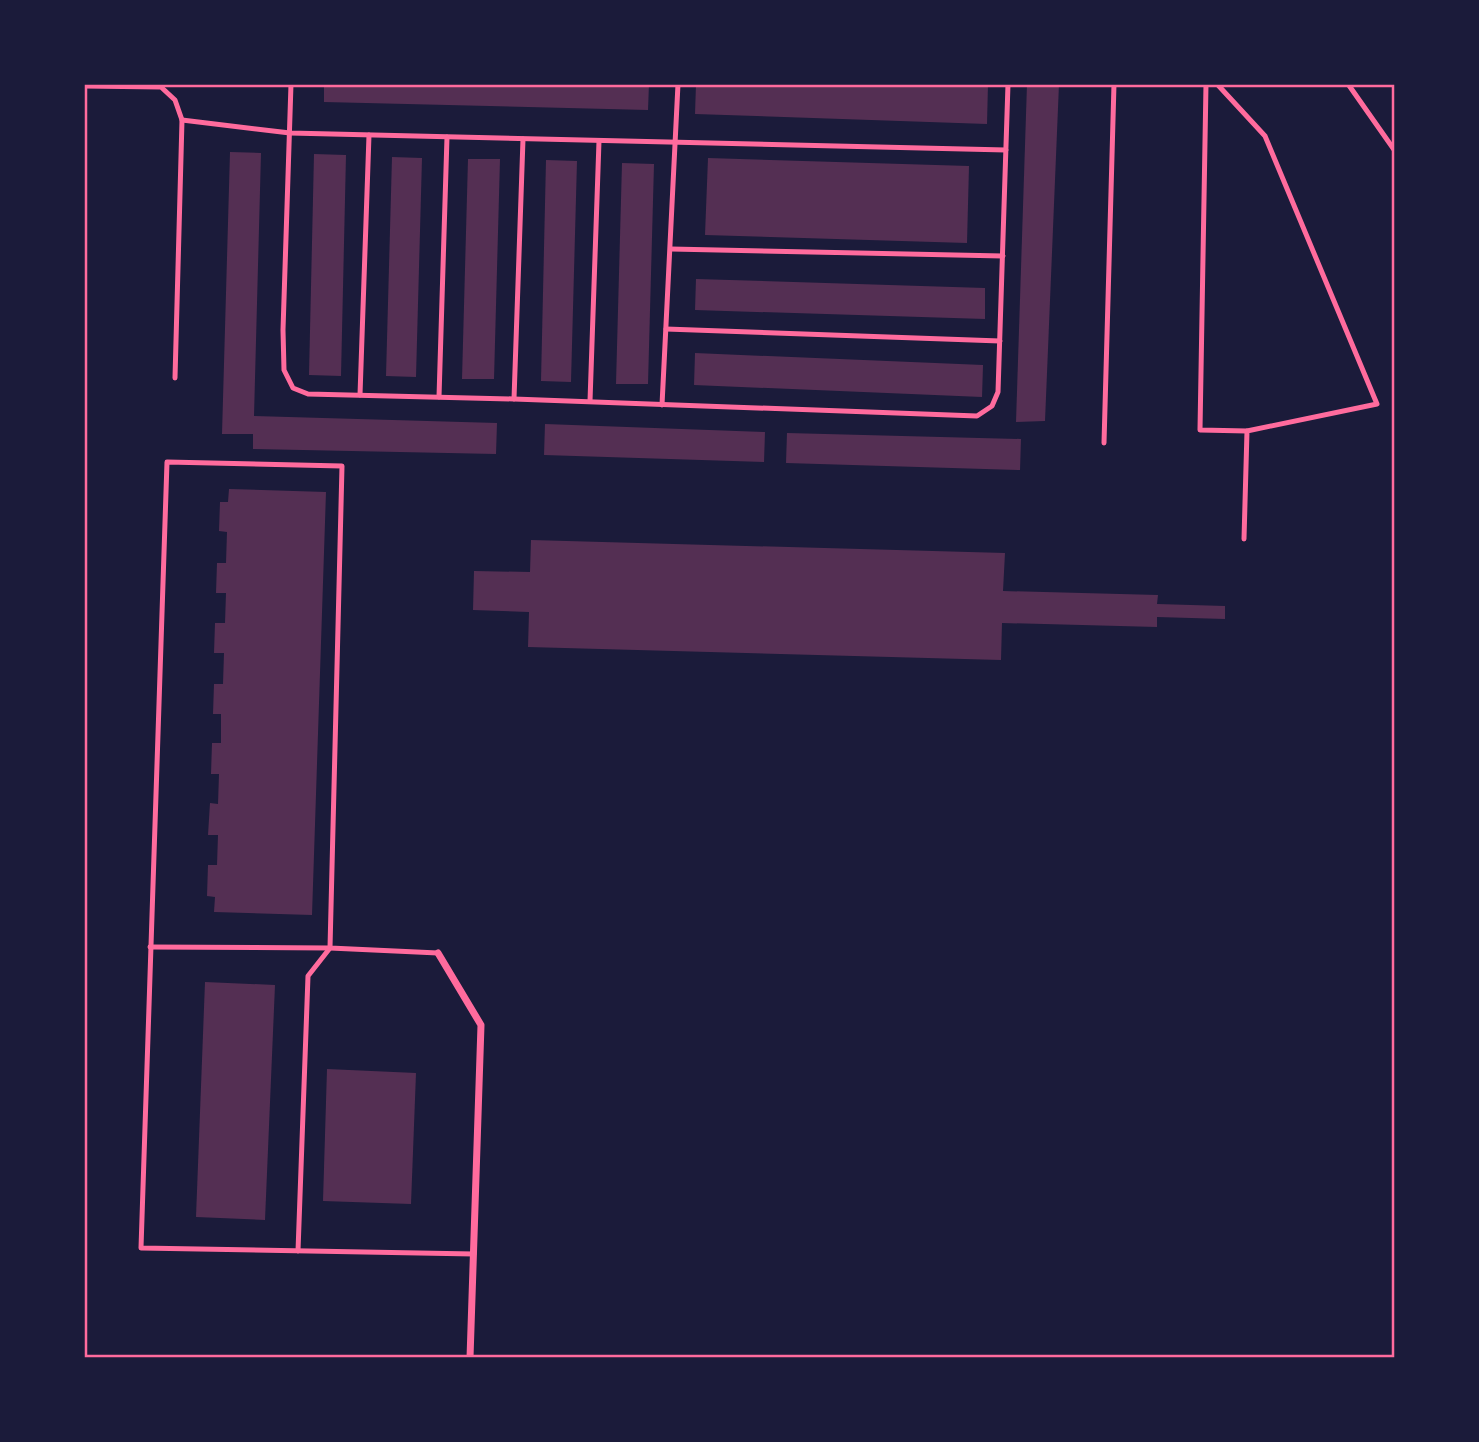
<svg xmlns="http://www.w3.org/2000/svg" width="1479" height="1442" font-family="Ubuntu,sans-serif">
<style>
.building{fill:#542f53}
.lines{fill:none;stroke-linecap:round;stroke-linejoin:round}
.service{stroke:#ff6b9d;stroke-width:5}
.minor{stroke:#ff6b9d;stroke-width:7}
.neatline{fill:none;stroke:#ff6b9d;stroke-width:2.5}
</style>
<rect width="100%" height="100%" fill="#1b1b3a"/>
<!-- building -->
<g class="building">
<polygon points="324,84 649,84 648,110 324,102"/>
<polygon points="696,84 988,84 987,124 695,114"/>
<polygon points="1027,84 1059,84 1045,421 1016,422"/>
<polygon points="230,152 261,153 254,416 497,423 496,454 253,449 253,434 222,434"/>
<polygon points="314,154 346,155 341,376 309,375"/>
<polygon points="392,157 422,158 416,377 386,376"/>
<polygon points="708,158 969,166 967,243 705,235"/>
<polygon points="468,159 500,159 494,379 462,379"/>
<polygon points="546,160 577,161 571,382 541,381"/>
<polygon points="622,163 654,164 648,384 616,384"/>
<polygon points="696,279 985,288 985,319 695,310"/>
<polygon points="695,353 983,365 982,397 694,385"/>
<polygon points="545,424 765,432 764,462 544,455"/>
<polygon points="787,433 1021,439 1020,470 786,463"/>
<polygon points="229,489 326,492 312,915 214,912 215,897 207,896 208,865 217,865 218,835 208,835 210,803 218,804 219,774 211,774 212,743 221,743 221,714 213,714 214,684 223,684 224,653 214,653 215,623 225,623 226,593 216,593 217,563 226,563 227,532 219,531 220,502 228,502"/>
<polygon points="531,540 1005,553 1003,591 1158,595 1157,604 1225,606 1225,619 1157,617 1157,627 1002,623 1001,660 528,647 529,612 473,610 474,571 530,572"/>
<polygon points="205,982 275,985 265,1220 196,1217"/>
<polygon points="327,1069 416,1073 411,1204 323,1201"/>
</g>
<g class="lines">
<!-- service -->
<g class="service">
<polyline points="291,84 283,330 284,370 293,388 308,394 514,399 977,416 992,406 998,392 1008,84"/>
<polyline points="1206,84 1200,430 1247,431"/>
<polyline points="1217,84 1265,136 1377,404 1247,431 1244,539"/>
<polyline points="1348,84 1395,151"/>
<polyline points="84,86 161,87 175,100 182,120 175,378"/>
<polyline points="182,120 290,133 1006,150"/>
<polyline points="671,249 1003,256"/>
<polyline points="666,329 1000,341"/>
<polyline points="360,395 369,135"/>
<polyline points="439,397 447,137"/>
<polyline points="514,399 523,139"/>
<polyline points="590,401 599,141"/>
<polyline points="662,405 678,84"/>
<polyline points="1104,443 1114,84"/>
<polyline points="150,947 330,948"/>
<polyline points="438,953 330,948 342,466 167,462 141,1248 474,1254"/>
<polyline points="298,1251 308,976 330,948"/>
</g>
<!-- minor -->
<polyline class="minor" points="438,953 481,1025 470,1358"/>
</g>
<!-- border -->
<rect width="1479" height="1442" fill="none" stroke="#1b1b3a" stroke-width="172"/>
<rect x="86" y="86" width="1307" height="1270" class="neatline"/>
</svg>
